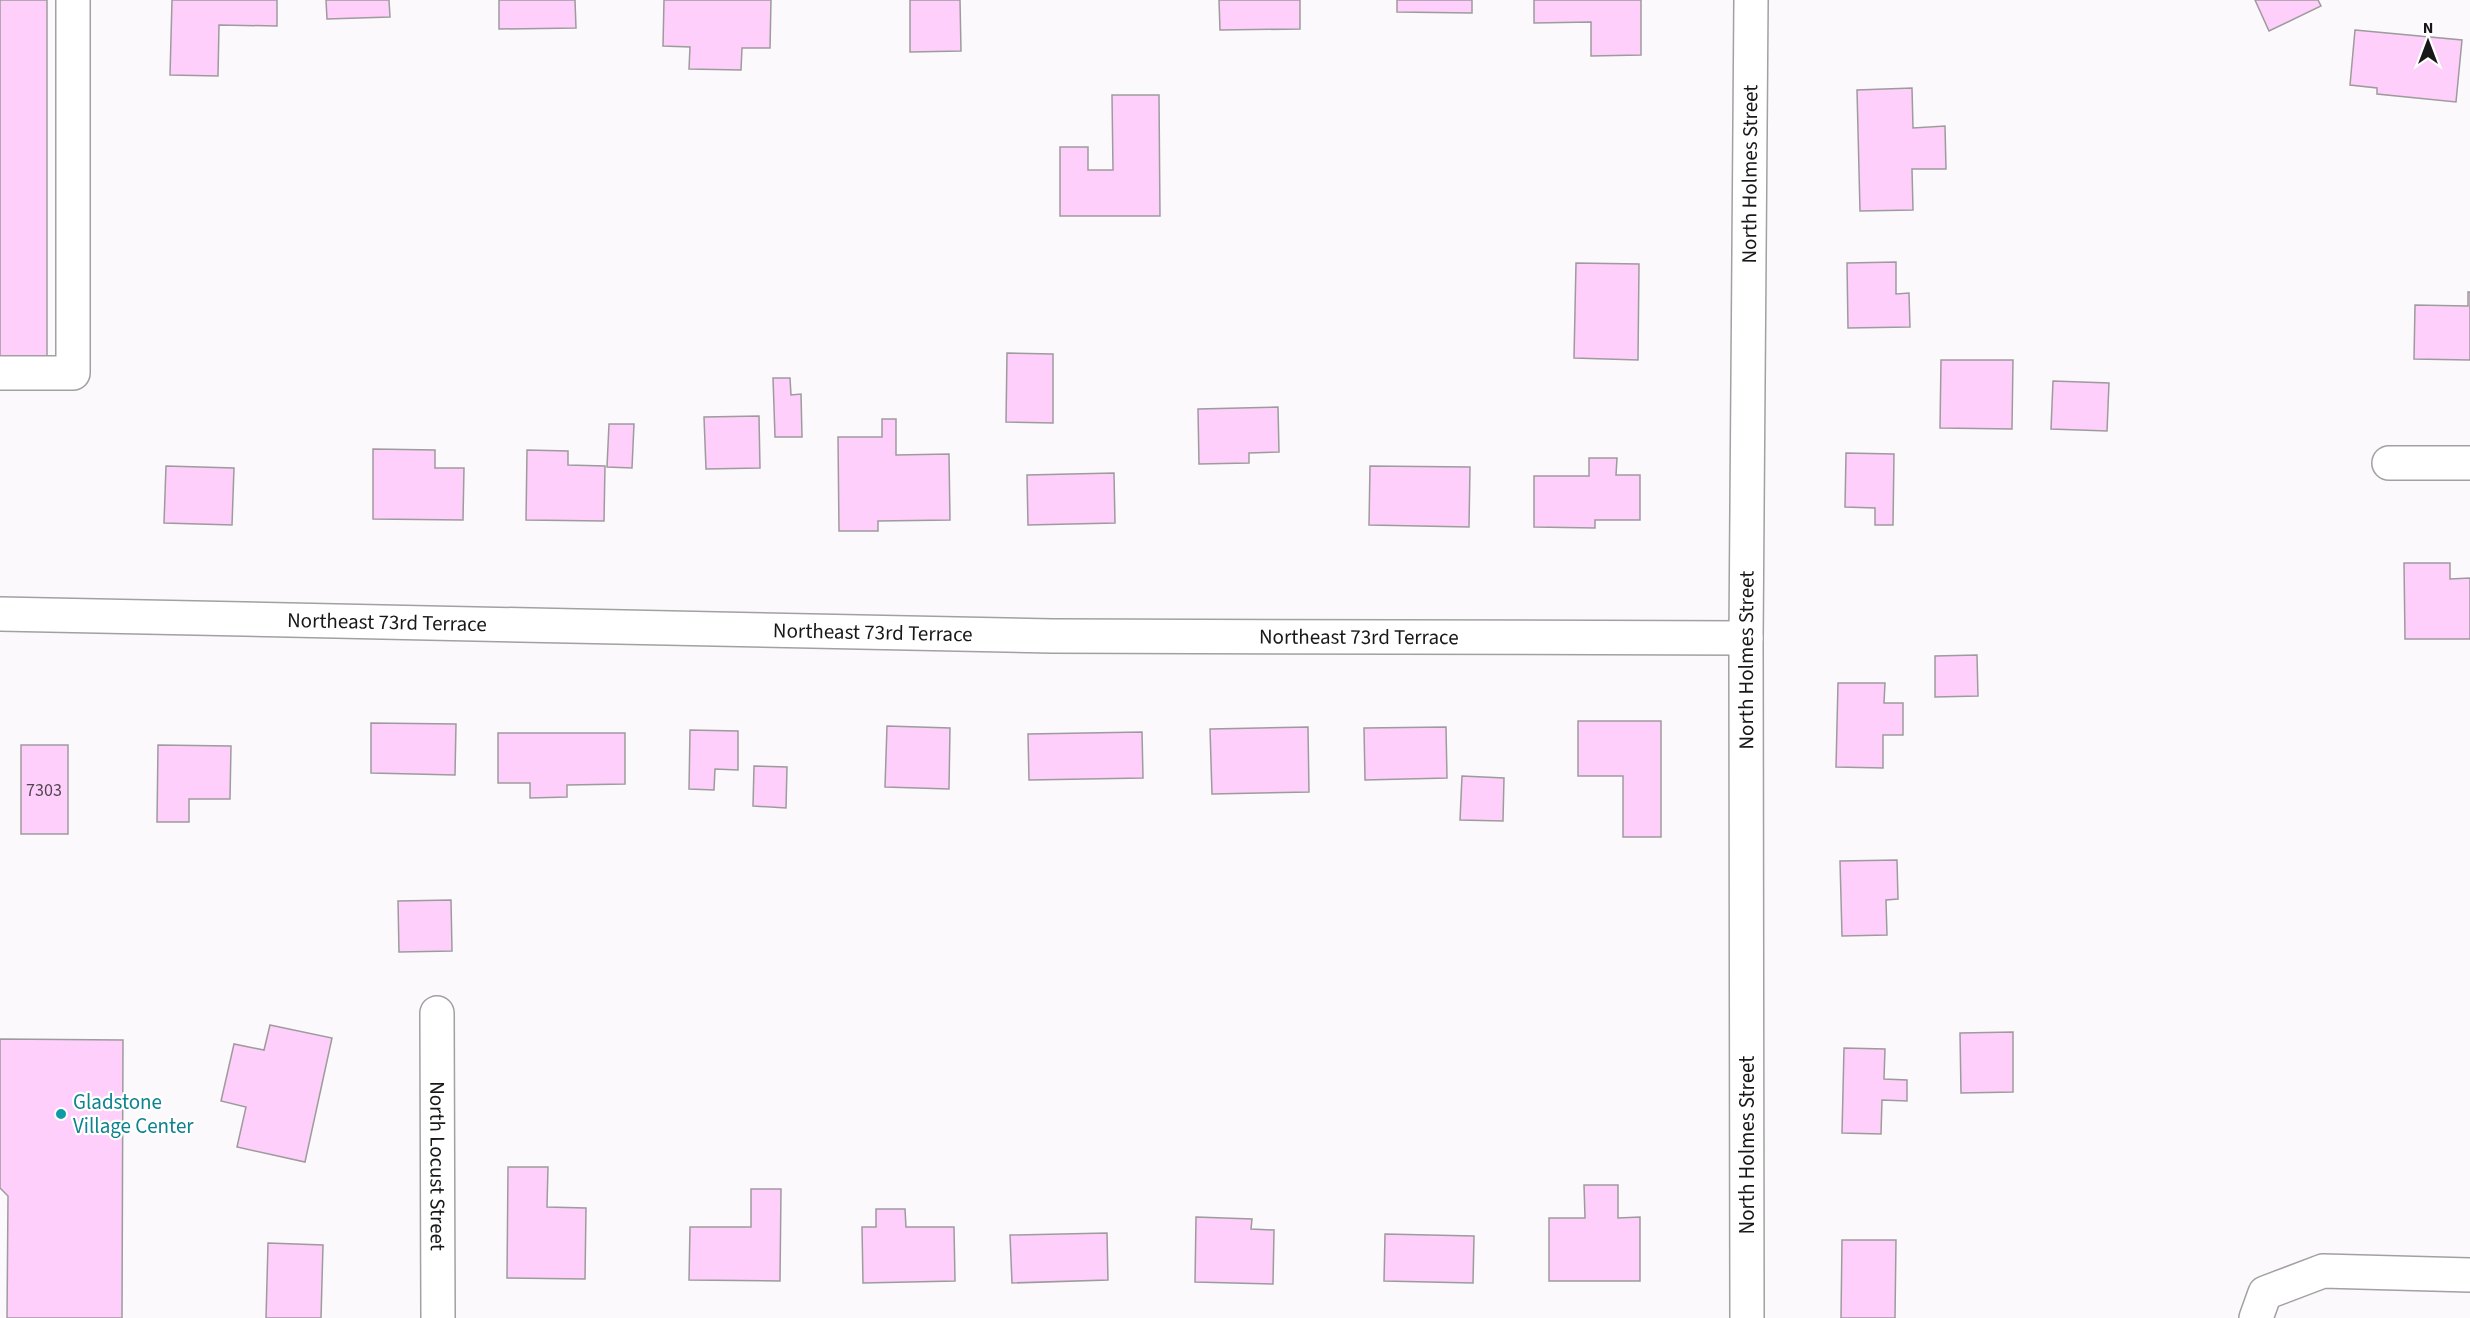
<svg xmlns="http://www.w3.org/2000/svg" width="2470" height="1318" font-family="'Source Sans 3',sans-serif">
<style>
.building{fill:#fdcffa;stroke:#9e9b9d;stroke-width:1.5}
.lines{fill:none;stroke-linecap:round;stroke-linejoin:round}
.minor-casing{stroke:#a2a0a2;stroke-width:36}
.minor{stroke:#fff;stroke-width:33}
.culture-dot{fill:#0f9aa8;stroke:#fff;stroke-width:2}
.labels{text-anchor:middle;stroke-width:4.5;stroke-linejoin:round;paint-order:stroke}
.number-label{font-size:18px;fill:#524651}
.street-label{font-size:21px;fill:#191819;stroke:#fff}
.culture-label{font-size:21px;fill:#0d838f;stroke:#fff;text-anchor:start}
</style>
<rect width="100%" height="100%" fill="#fcf9fc"/>
<!-- building -->
<g class="building">
<rect x="0" y="0" width="47" height="360"/>
<polygon points="172,0 277,0 277,26 219,25 218,76 170,75"/>
<polygon points="326,0 389,0 390,17 327,19"/>
<polygon points="499,0 575,0 576,28 499,29"/>
<polygon points="664,0 771,0 770,48 742,48 741,70 689,69 690,47 663,46"/>
<polygon points="910,0 960,0 961,51 910,52"/>
<polygon points="1219,0 1300,0 1300,29 1220,30"/>
<polygon points="1397,0 1472,0 1472,13 1397,12"/>
<polygon points="1534,0 1641,0 1641,55 1591,56 1591,22 1534,23"/>
<polygon points="2255,0 2318,0 2321,6 2269,31"/>
<polygon points="2355,30 2462,40 2456,102 2377,94 2377,88 2350,85"/>
<polygon points="1912,88 1913,128 1945,126 1946,169 1912,169 1913,210 1860,211 1857,90"/>
<polygon points="1112,95 1159,95 1160,216 1060,216 1060,147 1088,147 1088,170 1113,170"/>
<polygon points="1896,262 1896,294 1909,293 1910,327 1848,328 1847,263"/>
<polygon points="1576,263 1639,264 1638,360 1574,358"/>
<polygon points="2468,292 2470,292 2470,360 2414,359 2415,305 2468,306"/>
<polygon points="1007,353 1053,354 1053,423 1006,422"/>
<polygon points="1941,360 2013,360 2012,429 1940,428"/>
<polygon points="773,378 790,378 791,395 801,394 802,437 775,437"/>
<polygon points="2053,381 2109,383 2107,431 2051,429"/>
<polygon points="1278,407 1279,452 1249,453 1249,463 1199,464 1198,409"/>
<polygon points="759,416 760,468 706,469 704,417"/>
<polygon points="882,419 896,419 896,455 949,454 950,520 878,521 878,531 839,531 838,437 882,437"/>
<polygon points="609,424 634,424 632,468 607,467"/>
<polygon points="373,449 435,450 435,468 464,468 463,520 373,519"/>
<polygon points="527,450 568,451 568,465 605,466 604,521 526,520"/>
<polygon points="1846,453 1894,454 1893,525 1875,525 1875,508 1845,507"/>
<polygon points="1589,458 1617,458 1616,475 1640,475 1640,520 1595,520 1595,528 1534,527 1534,476 1589,476"/>
<polygon points="166,466 234,468 232,525 164,523"/>
<polygon points="1370,466 1470,467 1469,527 1369,525"/>
<polygon points="1114,473 1115,523 1028,525 1027,475"/>
<polygon points="2404,563 2450,563 2450,579 2470,578 2470,639 2405,639"/>
<polygon points="1977,655 1978,696 1935,697 1935,656"/>
<polygon points="1838,683 1885,683 1884,703 1903,703 1903,735 1883,735 1883,768 1836,767"/>
<polygon points="1578,721 1661,721 1661,837 1623,837 1623,776 1578,776"/>
<polygon points="371,723 456,724 455,775 371,773"/>
<polygon points="887,726 950,728 949,789 885,787"/>
<polygon points="1308,727 1309,792 1212,794 1210,729"/>
<polygon points="1446,727 1447,778 1365,780 1364,728"/>
<polygon points="690,730 738,731 738,770 715,769 714,790 689,789"/>
<polygon points="1142,732 1143,778 1029,780 1028,734"/>
<polygon points="498,733 625,733 625,784 567,785 567,797 530,798 530,783 498,783"/>
<rect x="21" y="745" width="47" height="89"/>
<polygon points="158,745 231,746 230,799 189,799 189,822 157,822"/>
<polygon points="754,766 787,767 786,808 753,806"/>
<polygon points="1462,776 1504,778 1503,821 1460,820"/>
<polygon points="1897,860 1898,899 1886,900 1887,935 1842,936 1840,861"/>
<polygon points="451,900 452,951 399,952 398,901"/>
<polygon points="270,1025 332,1038 305,1162 237,1147 246,1107 221,1101 234,1044 264,1050"/>
<polygon points="2013,1032 2013,1092 1961,1093 1960,1033"/>
<polygon points="0,1039 123,1040 122,1318 7,1318 8,1196 0,1188"/>
<polygon points="1844,1048 1885,1049 1884,1079 1907,1080 1907,1101 1882,1100 1881,1134 1842,1133"/>
<polygon points="508,1167 548,1167 547,1207 586,1208 585,1279 507,1278"/>
<polygon points="1584,1185 1618,1185 1618,1218 1640,1217 1640,1281 1549,1281 1549,1218 1585,1218"/>
<polygon points="751,1189 781,1189 780,1281 689,1280 690,1227 751,1227"/>
<polygon points="876,1209 905,1209 906,1227 954,1227 955,1281 863,1283 862,1227 876,1227"/>
<polygon points="1196,1217 1252,1219 1251,1229 1274,1230 1273,1284 1195,1282"/>
<polygon points="1107,1233 1108,1280 1012,1283 1010,1235"/>
<polygon points="1385,1234 1474,1236 1473,1283 1384,1281"/>
<polygon points="1842,1240 1896,1240 1895,1318 1841,1318"/>
<polygon points="268,1243 323,1245 321,1318 266,1318"/>
</g>
<g class="lines">
<!-- minor casing -->
<g class="minor-casing">
<g id="minor">
<polyline points="0,373 73,373 73,0"/>
<polyline points="2389,463 2470,463"/>
<path id="s1" d="M0,614L1052,636L1746,638"/>
<path id="s2" d="M437,1013L438,1318"/>
<path id="s3" d="M1747,1318L1746,638L1751,0"/>
<polyline points="2256,1318 2265,1293 2323,1271 2470,1275"/>
</g>
</g>
<!-- minor -->
<use href="#minor" class="minor"/>
</g>
<!-- markers -->
<circle class="culture-dot" cx="61" cy="1114" r="6"/>
<g class="labels">
<!-- number labels -->
<g class="number-label">
<text x="44" y="796">7303</text>
</g>
<!-- street labels -->
<g class="street-label">
<text dy="7" stroke="none"><textPath href="#s3" startOffset="1144">North Holmes Street</textPath></text>
<text dy="7" stroke="none"><textPath href="#s1" startOffset="387">Northeast 73rd Terrace</textPath></text>
<text dy="7" stroke="none"><textPath href="#s1" startOffset="873">Northeast 73rd Terrace</textPath></text>
<text dy="7" stroke="none"><textPath href="#s1" startOffset="1359">Northeast 73rd Terrace</textPath></text>
<text dy="7" stroke="none"><textPath href="#s3" startOffset="658">North Holmes Street</textPath></text>
<text transform="translate(1747 1145) rotate(-90)" y="7">North Holmes Street</text>
<text dy="7" stroke="none"><textPath href="#s2" startOffset="153">North Locust Street</textPath></text>
</g>
<!-- culture labels -->
<g class="culture-label">
<text x="73" y="1109">Gladstone<tspan x="73" dy="24">Village Center</tspan></text>
</g>
</g>
<!-- north arrow -->
<g transform="translate(2428 42)" stroke="#ffffff" stroke-width="4.5" paint-order="stroke">
<path d="M0-4.5L10 22L0 15L-10 22Z" fill="#191819"/>
<text y="-9" font-size="16" font-weight="bold" text-anchor="middle" fill="#191819">N</text>
</g>
</svg>
